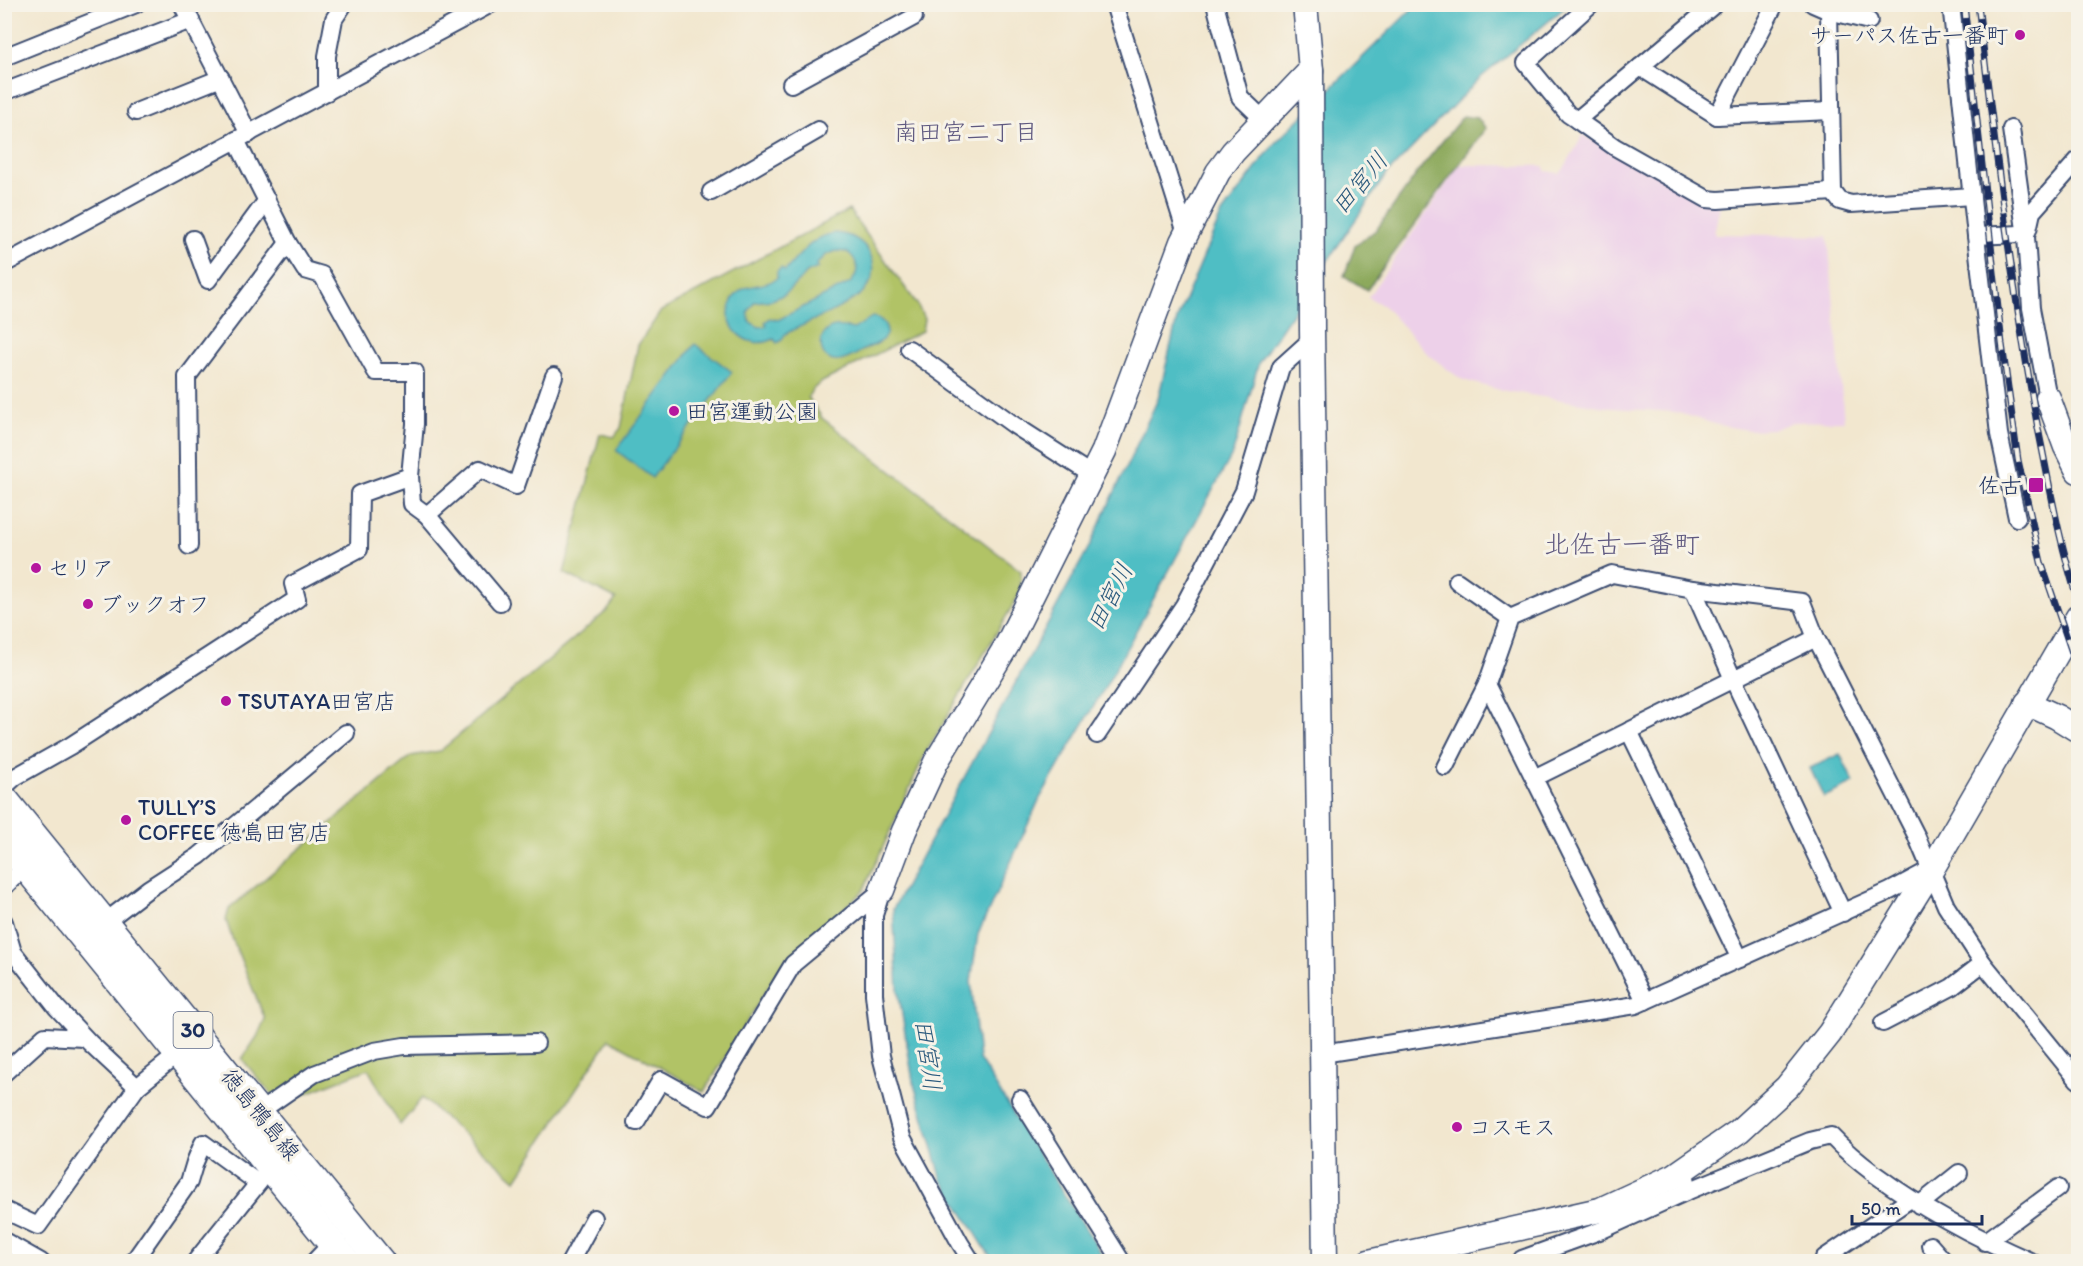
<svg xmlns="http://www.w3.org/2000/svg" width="2083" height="1266" font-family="Itim,'Klee One',sans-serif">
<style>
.built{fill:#edd0e9}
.green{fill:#b1c366;stroke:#667962;stroke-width:1.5}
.forest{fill:#8ca95b;stroke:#546c5c;stroke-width:1.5}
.water{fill:#4fbec4;stroke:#357691;stroke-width:1.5;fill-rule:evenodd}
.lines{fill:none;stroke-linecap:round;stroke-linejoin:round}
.street-casing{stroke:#3b4b6f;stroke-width:20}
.secondary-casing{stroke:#3b4b6f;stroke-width:27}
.primary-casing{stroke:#3b4b6f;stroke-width:30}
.street{stroke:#fff;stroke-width:16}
.secondary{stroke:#fff;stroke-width:24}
.primary{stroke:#fff;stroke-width:27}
.rail-casing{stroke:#1b2f5e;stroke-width:7}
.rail{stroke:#f7f3e8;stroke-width:4.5;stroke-dasharray:14;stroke-linecap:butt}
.poi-dot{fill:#b5179e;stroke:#f7f3e8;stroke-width:2}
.labels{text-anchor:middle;stroke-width:6;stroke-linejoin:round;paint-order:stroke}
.shield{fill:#f7f3e8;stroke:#5d6a87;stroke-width:1.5}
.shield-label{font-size:21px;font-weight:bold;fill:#1b2f5e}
.poi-label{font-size:22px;fill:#1b2f5e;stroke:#f7f3e8;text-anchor:start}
.street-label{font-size:22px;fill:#1b2f5e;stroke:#f7f3e8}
.neighbourhood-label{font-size:24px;fill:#5f5980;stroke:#f7f3e8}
.water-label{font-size:24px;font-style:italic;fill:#2b5a7d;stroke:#f7f3e8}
.quarter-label{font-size:26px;fill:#5f5980;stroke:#f7f3e8}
</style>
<rect width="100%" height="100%" fill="#f7f3e8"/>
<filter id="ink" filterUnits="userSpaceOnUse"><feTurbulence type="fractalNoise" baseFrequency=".0167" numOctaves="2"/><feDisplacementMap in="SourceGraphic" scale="12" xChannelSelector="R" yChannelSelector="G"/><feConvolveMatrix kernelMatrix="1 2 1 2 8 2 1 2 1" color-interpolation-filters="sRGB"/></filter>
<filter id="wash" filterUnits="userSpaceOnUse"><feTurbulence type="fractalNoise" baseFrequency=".008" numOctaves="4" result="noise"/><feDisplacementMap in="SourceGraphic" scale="24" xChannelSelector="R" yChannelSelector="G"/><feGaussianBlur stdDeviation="1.35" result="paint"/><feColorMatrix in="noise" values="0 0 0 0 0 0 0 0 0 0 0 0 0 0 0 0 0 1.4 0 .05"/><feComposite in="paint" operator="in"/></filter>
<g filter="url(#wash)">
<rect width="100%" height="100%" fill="#f2e7cf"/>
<!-- built -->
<polygon class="built" points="1583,135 1706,201 1720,205 1714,234 1828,236 1844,421 1793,422 1774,429 1748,430 1718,425 1675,412 1612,408 1500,390 1463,380 1451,372 1428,354 1384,306 1368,297 1460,165 1544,166 1545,171 1559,173 1563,170"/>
<!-- green -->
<polygon class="green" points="849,210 917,304 924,319 922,331 820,383 812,390 808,397 822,418 1021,571 1020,593 925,754 863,891 780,968 704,1092 609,1039 516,1180 422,1098 400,1125 368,1069 279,1104 242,1059 257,1037 265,1019 232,938 226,920 229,909 411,756 440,751 608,610 616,599 564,573 600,434 614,437 621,428 638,345 661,311"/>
<!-- forest -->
<polygon class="forest" points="1463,116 1477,118 1486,128 1367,290 1344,276 1355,246 1377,229 1423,165"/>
<!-- water -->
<g class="water">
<polygon points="1416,5 1568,5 1479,79 1386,175 1259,362 1233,453 1111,677 1040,798 978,934 971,981 979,1059 1106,1261 993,1261 942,1180 913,1081 898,990 893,909 1090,545 1158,399 1177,319 1221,215 1274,144"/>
<path d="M836,233C851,235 863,240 870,254C885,288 850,302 827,314C813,320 799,327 785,334L782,340L777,343L774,339C746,353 716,323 735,296C746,281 764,289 777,278V272L781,268L785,271C800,255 813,235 836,233ZM836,251L847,252C859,260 860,273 850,283L778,320L770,318L765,322L767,326L759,327L750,322L748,312L754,302L772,300L785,294L808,272L818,268L816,265L826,255Z"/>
<path d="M872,317C881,318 886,323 887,332C884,342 874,345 865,349C857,354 848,360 839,361C818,364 814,330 835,327C841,326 848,328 854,329Z"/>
<polygon points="695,344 732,372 652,478 616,450"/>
<polygon points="1840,754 1854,783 1824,797 1810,768"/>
</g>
</g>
<g filter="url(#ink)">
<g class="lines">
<!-- street casing -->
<g class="street-casing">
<g id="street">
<polyline points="182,4 249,134"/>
<polyline points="1114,4 1186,233"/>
<polyline points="1215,4 1240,97 1264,120"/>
<polyline points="1591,4 1526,63 1568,114 1577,120 1715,4"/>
<polyline points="1813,4 1829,11 1833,192 1840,201 1851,204 1972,196"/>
<polyline points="1951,4 1976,236 2020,234 2026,237 2031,308 2048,398"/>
<polyline points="1829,11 1869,21"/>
<polyline points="4,57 136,4"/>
<polyline points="1640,67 1717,116 1831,111"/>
<polyline points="791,84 914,17"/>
<polyline points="4,92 191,20"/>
<polyline points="327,92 327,56 334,19 344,4"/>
<polyline points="136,112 221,78"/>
<polyline points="1717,116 1775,4"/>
<polyline points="1577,120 1615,147 1707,199 1718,200 1833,192"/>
<polyline points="2011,129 2026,237"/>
<polyline points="711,192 818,130"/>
<polyline points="2028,230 2032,212 2078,160"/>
<polyline points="1976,236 1999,434 2017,518"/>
<polyline points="193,239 208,280 267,200"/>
<polyline points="4,264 491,4"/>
<polyline points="909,349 1014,425 1092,475"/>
<polyline points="410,476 412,504 427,515 480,469 516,486 554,376"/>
<polyline points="427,515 500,602"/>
<polyline points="189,546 187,377 288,243"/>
<polyline points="1457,581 1510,618"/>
<polyline points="1693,589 1733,679 1843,913"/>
<polyline points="1097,735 1184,605 1244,491 1281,367 1312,339"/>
<polyline points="1445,767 1487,684"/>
<polyline points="1534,778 1629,731"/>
<polyline points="4,787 15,777 70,746 297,599 293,584 359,549 360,494 410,476 415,424 415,372 376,372 322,275 305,270 288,243 236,140"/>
<polyline points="4,887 26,866"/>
<polyline points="882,890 874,915 874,994 881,1056 902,1137 960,1243 972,1262"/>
<polyline points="4,922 13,952 57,1008 90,1043 137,1087 184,1049"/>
<polyline points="105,922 148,889 199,856 346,733"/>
<polyline points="1740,959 1629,731 1816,638 1916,835 1946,906 1983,963 2078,1080"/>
<polyline points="1645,1001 1487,684 1510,618 1612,574 1693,589 1802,602 1816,638"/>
<polyline points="1883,1023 1952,987 1983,963"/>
<polyline points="1322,1054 1636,1005 1890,891 1931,869"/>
<polyline points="4,1073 45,1036 84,1038"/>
<polyline points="1020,1099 1122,1262"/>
<polyline points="259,1112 314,1074 374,1051 404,1046 536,1043"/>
<polyline points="636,1122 661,1080 708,1106 793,964 881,891"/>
<path d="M1685,1169L1688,1191L1810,1141L1831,1136C1845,1151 1860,1163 1876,1175C1925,1211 1977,1238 2032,1262"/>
<polyline points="1919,1205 1959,1173"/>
<polyline points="4,1210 38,1226 137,1087"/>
<polyline points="4,1241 41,1262"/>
<polyline points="1985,1242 2058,1188"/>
<polyline points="1930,1245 1945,1262"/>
<polyline points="1824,1258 1909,1200"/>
<polyline points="1522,1259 1602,1230 1688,1191"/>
<polyline points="133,1262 189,1182 195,1162 203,1143 258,1183"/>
<polyline points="195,1262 264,1176"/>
<polyline points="314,1262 332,1243"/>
<polyline points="570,1262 594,1218"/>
</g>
</g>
<!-- secondary casing -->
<g class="secondary-casing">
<g id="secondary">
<polyline points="1305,4 1311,70 1312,330 1325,1262"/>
<polyline points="2048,398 2066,447 2078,471"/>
<polyline points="2027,703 2057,717 2078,730"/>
<polyline points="882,890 904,831 936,762 1007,645 1104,451 1182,242 1218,172 1233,152 1311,70"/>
<polyline points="1369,1262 1600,1210 1674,1176 1739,1131 1787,1087 1830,1033 1932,869 2078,617"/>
</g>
</g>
<!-- primary casing -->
<g class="primary-casing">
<g id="primary">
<polyline points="4,799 381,1262"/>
<polyline points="4,840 347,1262"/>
</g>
</g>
<!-- street -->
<use href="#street" class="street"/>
<!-- secondary -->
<use href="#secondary" class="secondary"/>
<!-- primary -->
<use href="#primary" class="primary"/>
<!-- rail casing -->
<g class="rail-casing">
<g id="rail">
<polyline points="1964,4 2002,344 2018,460 2041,562 2078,670"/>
<path d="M1978,4C1995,145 2011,284 2037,423C2049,482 2059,543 2078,600"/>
</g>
</g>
<!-- rail -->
<use href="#rail" class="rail"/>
</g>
</g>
<!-- markers -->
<g class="poi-dot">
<circle cx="2020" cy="35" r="6"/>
<circle cx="674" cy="411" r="6"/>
<rect x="2028" y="477" width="16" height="16" rx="3"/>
<circle cx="36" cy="568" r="6"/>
<circle cx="88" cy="604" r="6"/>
<circle cx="226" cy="701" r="6"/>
<circle cx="126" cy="820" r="6"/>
<circle cx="1457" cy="1127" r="6"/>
</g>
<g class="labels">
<!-- shield labels -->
<rect class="shield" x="173.5" y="1012" width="39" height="36" rx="4.5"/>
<g class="shield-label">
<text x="193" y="1037">30</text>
</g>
<!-- poi labels -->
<g class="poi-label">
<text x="2008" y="43" text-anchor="end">サーパス佐古一番町</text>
<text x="686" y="419">田宮運動公園</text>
<text x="2022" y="493" text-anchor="end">佐古</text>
<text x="48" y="576">セリア</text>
<text x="100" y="612">ブックオフ</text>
<text x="238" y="709">TSUTAYA田宮店</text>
<text x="138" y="815">TULLY’S<tspan x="138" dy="25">COFFEE 徳島田宮店</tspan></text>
<text x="1469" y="1135">コスモス</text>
</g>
<!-- street labels -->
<g class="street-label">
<text transform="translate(261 1114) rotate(51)" y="8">徳島鴨島線</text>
</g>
<!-- neighbourhood labels -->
<g class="neighbourhood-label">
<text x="966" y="140">南田宮二丁目</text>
</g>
<!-- water labels -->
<g class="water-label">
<text transform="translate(1360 183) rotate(-50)" y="8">田宮川</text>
<text transform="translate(1110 597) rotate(-63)" y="8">田宮川</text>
<text transform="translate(928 1055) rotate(82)" y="8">田宮川</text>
</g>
<!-- quarter labels -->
<g class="quarter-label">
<text x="1622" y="553">北佐古一番町</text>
</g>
</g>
<!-- margin -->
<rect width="2083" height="1266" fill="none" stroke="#f7f3e8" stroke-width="24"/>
<!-- scale -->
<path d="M1852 1215v9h130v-9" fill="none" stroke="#1b2f5e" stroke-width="3"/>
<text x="1861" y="1215" font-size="18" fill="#1b2f5e" stroke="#f7f3e8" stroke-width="4.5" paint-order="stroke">50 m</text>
</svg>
